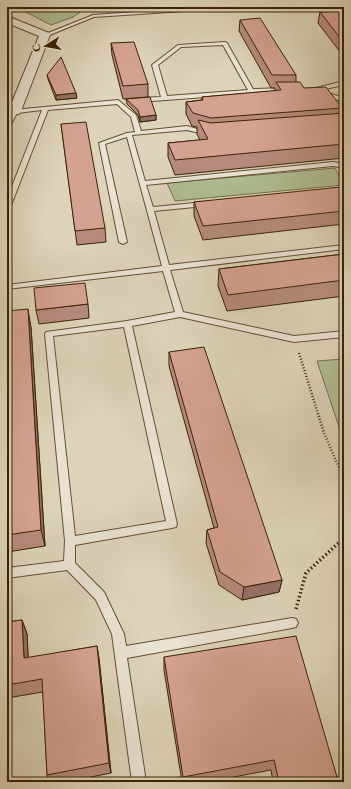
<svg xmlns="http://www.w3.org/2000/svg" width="351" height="789" font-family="'EB Garamond',serif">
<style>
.green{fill:#afbd92;stroke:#75704a}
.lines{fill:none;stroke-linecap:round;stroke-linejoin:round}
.service-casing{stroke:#644e31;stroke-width:2}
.minor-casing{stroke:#644e31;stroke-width:2}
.path-far1{stroke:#3b2203;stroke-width:2.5;stroke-dasharray:1 2;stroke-linecap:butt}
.path{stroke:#3b2203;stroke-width:3.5;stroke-dasharray:1.5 2.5;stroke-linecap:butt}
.service{fill:#e9e3d3;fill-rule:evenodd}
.minor{fill:#e9e3d3;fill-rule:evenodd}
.wall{fill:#b68b7e;stroke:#3b2203}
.shaded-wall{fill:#947167;stroke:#3b2203}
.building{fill:#d4a293;stroke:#3b2203}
</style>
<rect width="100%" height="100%" fill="#ddd4bb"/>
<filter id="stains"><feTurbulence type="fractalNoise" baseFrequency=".005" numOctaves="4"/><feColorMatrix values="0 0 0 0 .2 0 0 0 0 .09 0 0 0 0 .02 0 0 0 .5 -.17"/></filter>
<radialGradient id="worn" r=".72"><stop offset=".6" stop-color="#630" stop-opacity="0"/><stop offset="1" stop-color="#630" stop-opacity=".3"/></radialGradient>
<!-- green -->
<g class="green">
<polygon points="16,7 88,7 73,17 51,25"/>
<polygon points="335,168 344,185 175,201 167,183"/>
<polygon points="344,359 344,442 317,361"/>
</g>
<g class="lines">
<!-- service casing -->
<g class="service-casing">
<g id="service">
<polygon points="208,7 231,7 229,8 94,17 47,36 43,35 93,15"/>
<path d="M225,42L227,43L253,89L286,88L288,89V91L139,102L136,100L139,98L161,97L152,65L178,45ZM223,45L248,90L167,96L158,65L181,47Z"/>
<polygon points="344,81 344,85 315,91 312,89"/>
<polygon points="322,91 344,98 344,102 320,94 320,92"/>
<path d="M118,100L136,115L141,131L187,126L211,133L208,135L187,130L132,135L145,181L333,162L344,164V168L333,166L146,185L153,207L205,202L208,204L205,206L154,211L169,265L344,245V249L170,270L183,312L294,336L344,331V337L294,342L180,317L132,326L177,524L176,527L172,528L75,545V563L104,592L124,634L126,646L292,618L296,619L298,623L296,627L292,628L127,658L146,782H132L112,634L96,600L67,570L7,578V568L64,561L65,541L45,334L46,332L127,321L175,312L163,271L7,289V285L162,266L127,137L105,144L127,242L123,244L119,242L99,143L127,133L135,132L131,117L117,104L48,110L10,208L7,210V199L42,110L17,113L10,126L7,128V121L13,110ZM124,327L166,521L75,536L53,336Z"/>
</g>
</g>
<!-- minor casing -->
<g class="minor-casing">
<polygon id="minor" points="7,16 49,33 50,35 21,111 19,114 7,115 7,107 10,107 39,36 7,23"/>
</g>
<!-- path-far1 -->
<polyline class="path-far1" points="299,353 324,433 344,479"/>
<!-- path -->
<polyline class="path" points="296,609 306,573 344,538"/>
<!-- service -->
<use href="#service" class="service"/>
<!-- minor -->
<use href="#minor" class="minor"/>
</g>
<!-- wall -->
<g class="wall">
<polygon points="320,12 344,12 344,57 318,23"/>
<polygon points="240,20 296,75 296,82 304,88 342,108 342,114 344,113 344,158 175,175 168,157 168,143 200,140 197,134 197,127 192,126 186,114 186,102 202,100 202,97 275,91 275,88 271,88 239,31"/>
<polygon points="111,43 148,84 148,97 123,99 112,55"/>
<polygon points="47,75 77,98 56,100 48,79"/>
<polygon points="126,99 156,115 156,120 140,122 138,115 127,104"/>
<polygon points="61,124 105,228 106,242 77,245"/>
<polygon points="344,193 344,224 203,240 194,216 194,202"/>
<polygon points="344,254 344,296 227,311 218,286 219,269"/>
<polygon points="88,304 89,318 39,324 36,310"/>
<polygon points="7,311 31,327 45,546 7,552"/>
<polygon points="169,352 282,580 279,592 242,600 219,585 206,543 207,530 214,528 169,366"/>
<polygon points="22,620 27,634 28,658 97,646 99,659 111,773 66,782 50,782 47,775 43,692 7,698 7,622"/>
<polygon points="164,657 337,777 344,782 273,782 271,770 207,782 182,782 164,670"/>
</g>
<!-- shaded-wall -->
<g class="shaded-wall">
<polygon points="76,93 77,98 56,100 56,95"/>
<polygon points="156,115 156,120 140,122 140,117"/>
<polygon points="28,309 31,327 45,546 41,530"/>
<polygon points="282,580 279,592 242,600 244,587"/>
<polygon points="22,620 27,634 29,671 24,658"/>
<polygon points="97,646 99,659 111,773 109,763"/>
</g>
<!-- building -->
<g class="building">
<polygon points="343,11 344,12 344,43 320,12"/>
<polygon points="260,18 296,75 272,75 240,20"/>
<polygon points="134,42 148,84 123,86 111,43"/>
<polygon points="61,57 76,93 56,95 47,75"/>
<polygon points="276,82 300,82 304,88 326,87 342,108 211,118 193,113 186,102 203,100 202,97 281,90"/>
<polygon points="150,97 156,115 140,117 138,110 126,99"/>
<polygon points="344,113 344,144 175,160 168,143 208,139 198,120 211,123"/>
<polygon points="86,122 105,228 75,231 61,124"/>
<polygon points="341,187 344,193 344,211 203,226 194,202"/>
<polygon points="344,254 344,280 228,295 219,269"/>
<polygon points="85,283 88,304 36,310 34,288"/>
<polygon points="28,309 41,530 7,535 7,311"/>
<polygon points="204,347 282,580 244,587 220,572 207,530 218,527 169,352"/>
<polygon points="22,620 24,658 97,646 109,763 47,775 42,679 7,685 7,622"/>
<polygon points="296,636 337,777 344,776 344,782 279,782 274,760 183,777 164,657"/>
</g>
<!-- margin -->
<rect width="351" height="789" fill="none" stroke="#ddd4bb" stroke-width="24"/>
<rect x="8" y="8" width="335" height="773" fill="none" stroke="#3b2203" stroke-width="2"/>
<rect x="12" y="12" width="327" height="765" fill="none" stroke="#3b2203"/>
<!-- north arrow -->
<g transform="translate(46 46) rotate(259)" stroke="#e9e3d3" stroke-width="3" paint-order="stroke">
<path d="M0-3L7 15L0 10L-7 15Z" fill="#3b2203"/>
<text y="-6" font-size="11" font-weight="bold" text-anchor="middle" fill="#3b2203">С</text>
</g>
<rect width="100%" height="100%" filter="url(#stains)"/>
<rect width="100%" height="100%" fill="url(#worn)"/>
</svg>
